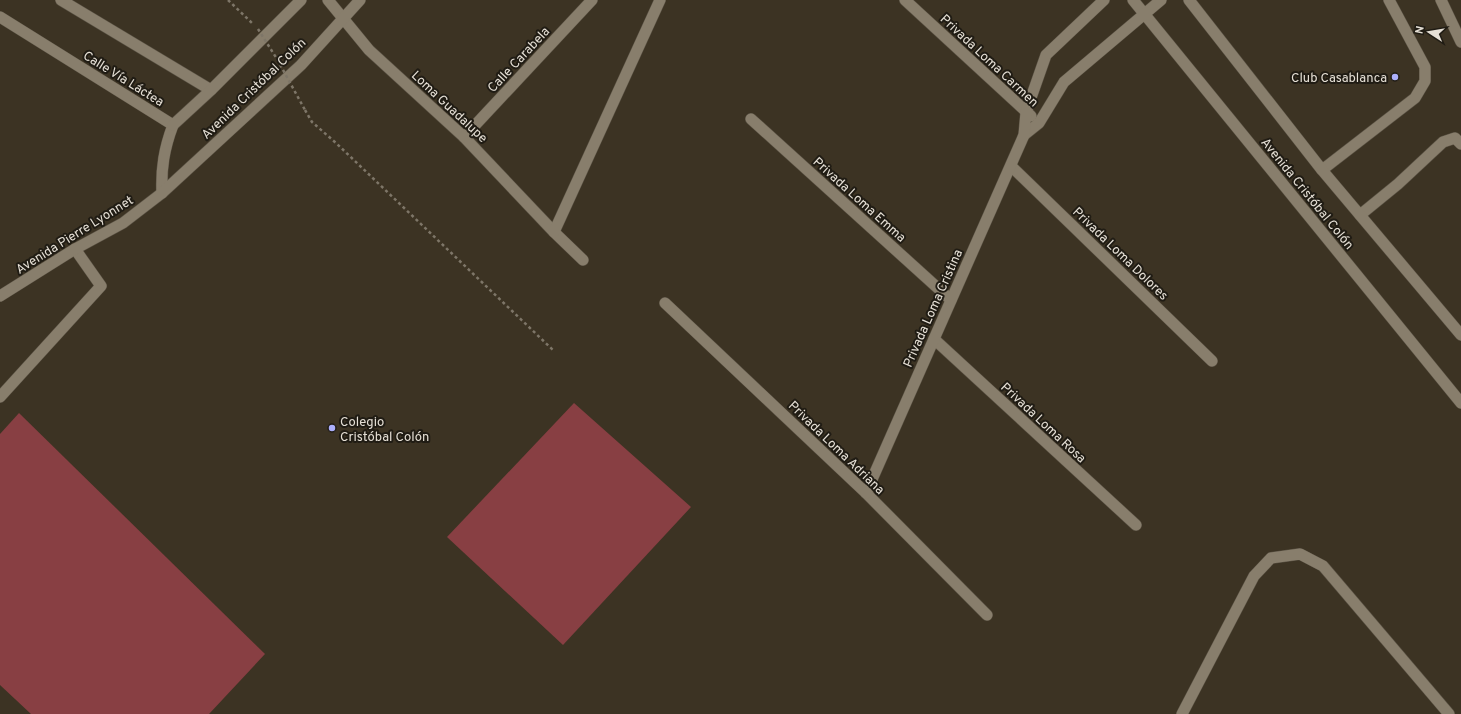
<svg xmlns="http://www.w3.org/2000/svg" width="1461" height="714" font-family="Overpass,sans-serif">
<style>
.green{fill:#883f43}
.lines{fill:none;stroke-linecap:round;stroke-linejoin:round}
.service-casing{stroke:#5a5244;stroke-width:12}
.minor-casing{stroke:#5a5244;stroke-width:12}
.path{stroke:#7e7668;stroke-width:2.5;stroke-dasharray:3 3;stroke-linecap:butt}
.service{stroke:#887e6c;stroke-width:11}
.minor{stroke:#887e6c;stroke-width:11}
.path-bridge{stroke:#7e7668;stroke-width:2.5;stroke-dasharray:3 3;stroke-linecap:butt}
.poi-dot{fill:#acaffb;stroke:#201c14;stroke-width:1.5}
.labels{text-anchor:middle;stroke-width:4;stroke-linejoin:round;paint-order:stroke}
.street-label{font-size:13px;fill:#e6e0d6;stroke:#201c14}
.poi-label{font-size:13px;fill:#e6e0d6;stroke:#201c14;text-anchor:end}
</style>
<rect width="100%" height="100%" fill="#3c3323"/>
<!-- green -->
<g class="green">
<polygon points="574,403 691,507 563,645 447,537"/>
<polygon points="19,413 265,654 209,714 31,714 0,685 0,434"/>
</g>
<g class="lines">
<!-- service casing -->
<g class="service-casing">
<g id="service">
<polyline points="1441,0 1461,42"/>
<polyline points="1322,170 1415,98 1425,81 1425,67 1389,0"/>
<polyline points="1360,215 1398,184 1443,142 1455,138 1461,144"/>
<polyline points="0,397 101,286 75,249"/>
</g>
</g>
<!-- minor casing -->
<g class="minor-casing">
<g id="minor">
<polyline points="61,0 211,90"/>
<polyline points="328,0 369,50 464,137 554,232 583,260"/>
<polyline points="905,0 1031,116"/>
<polyline points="1133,0 1461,403"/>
<polyline points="1189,0 1322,170 1461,335"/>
<path d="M0,17L173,125C164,149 161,168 162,193"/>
<polyline points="751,119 951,300"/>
<polyline points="173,125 211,90 301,0"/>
<polyline points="1024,135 1039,123 1064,82 1161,0"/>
<polyline points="464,137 592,0"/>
<polyline points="1011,166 1212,361"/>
<polyline points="554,232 660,0"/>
<polyline points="0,296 75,249 123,223 162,193 301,65 360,0"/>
<polyline points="665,303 866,493 987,615"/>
<polyline points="934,339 1136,525"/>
<polyline points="866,493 1024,135 1026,112 1046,55 1104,0"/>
<polyline points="1182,714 1254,576 1271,558 1300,554 1323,566 1449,714"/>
</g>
</g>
<!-- path -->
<g class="path">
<polyline points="228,0 252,23"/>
<polyline points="305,110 312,122 336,143 553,350"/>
</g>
<!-- service -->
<use href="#service" class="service"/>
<!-- minor -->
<use href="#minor" class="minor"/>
<!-- path-bridge -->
<polyline class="path-bridge" points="258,29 277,59 305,110"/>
</g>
<!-- markers -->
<g class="poi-dot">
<circle cx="1395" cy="77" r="4"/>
<circle cx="332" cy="428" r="4"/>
</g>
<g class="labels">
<!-- street labels -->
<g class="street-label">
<text transform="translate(518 59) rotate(-47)" y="5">Calle Carabela</text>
<text transform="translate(990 60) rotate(43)" y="5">Privada Loma Carmen</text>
<text transform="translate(124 78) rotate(32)" y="5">Calle Vía Láctea</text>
<text transform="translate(253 88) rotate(-44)" y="5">Avenida Cristóbal Colón</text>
<text transform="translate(450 106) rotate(43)" y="5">Loma Guadalupe</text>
<text transform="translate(1308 193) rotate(51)" y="5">Avenida Cristóbal Colón</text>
<text transform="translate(860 199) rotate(42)" y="5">Privada Loma Emma</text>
<text transform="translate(74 234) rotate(-32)" y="5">Avenida Pierre Lyonnet</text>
<text transform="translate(1121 253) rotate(44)" y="5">Privada Loma Dolores</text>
<text transform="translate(932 308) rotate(-66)" y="5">Privada Loma Cristina</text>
<text transform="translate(1044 422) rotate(43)" y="5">Privada Loma Rosa</text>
<text transform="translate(837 447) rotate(44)" y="5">Privada Loma Adriana</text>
</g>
<!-- poi labels -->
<g class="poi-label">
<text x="1387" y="82">Club Casablanca</text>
<text x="340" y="426" text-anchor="start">Colegio<tspan x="340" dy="15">Cristóbal Colón</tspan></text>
</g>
</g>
<!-- north arrow -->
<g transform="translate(1429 32) rotate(282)" stroke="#201c14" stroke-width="3" paint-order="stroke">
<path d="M0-3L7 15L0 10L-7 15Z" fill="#e6e0d6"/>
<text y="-6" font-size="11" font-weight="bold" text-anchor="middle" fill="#e6e0d6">N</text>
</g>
</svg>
